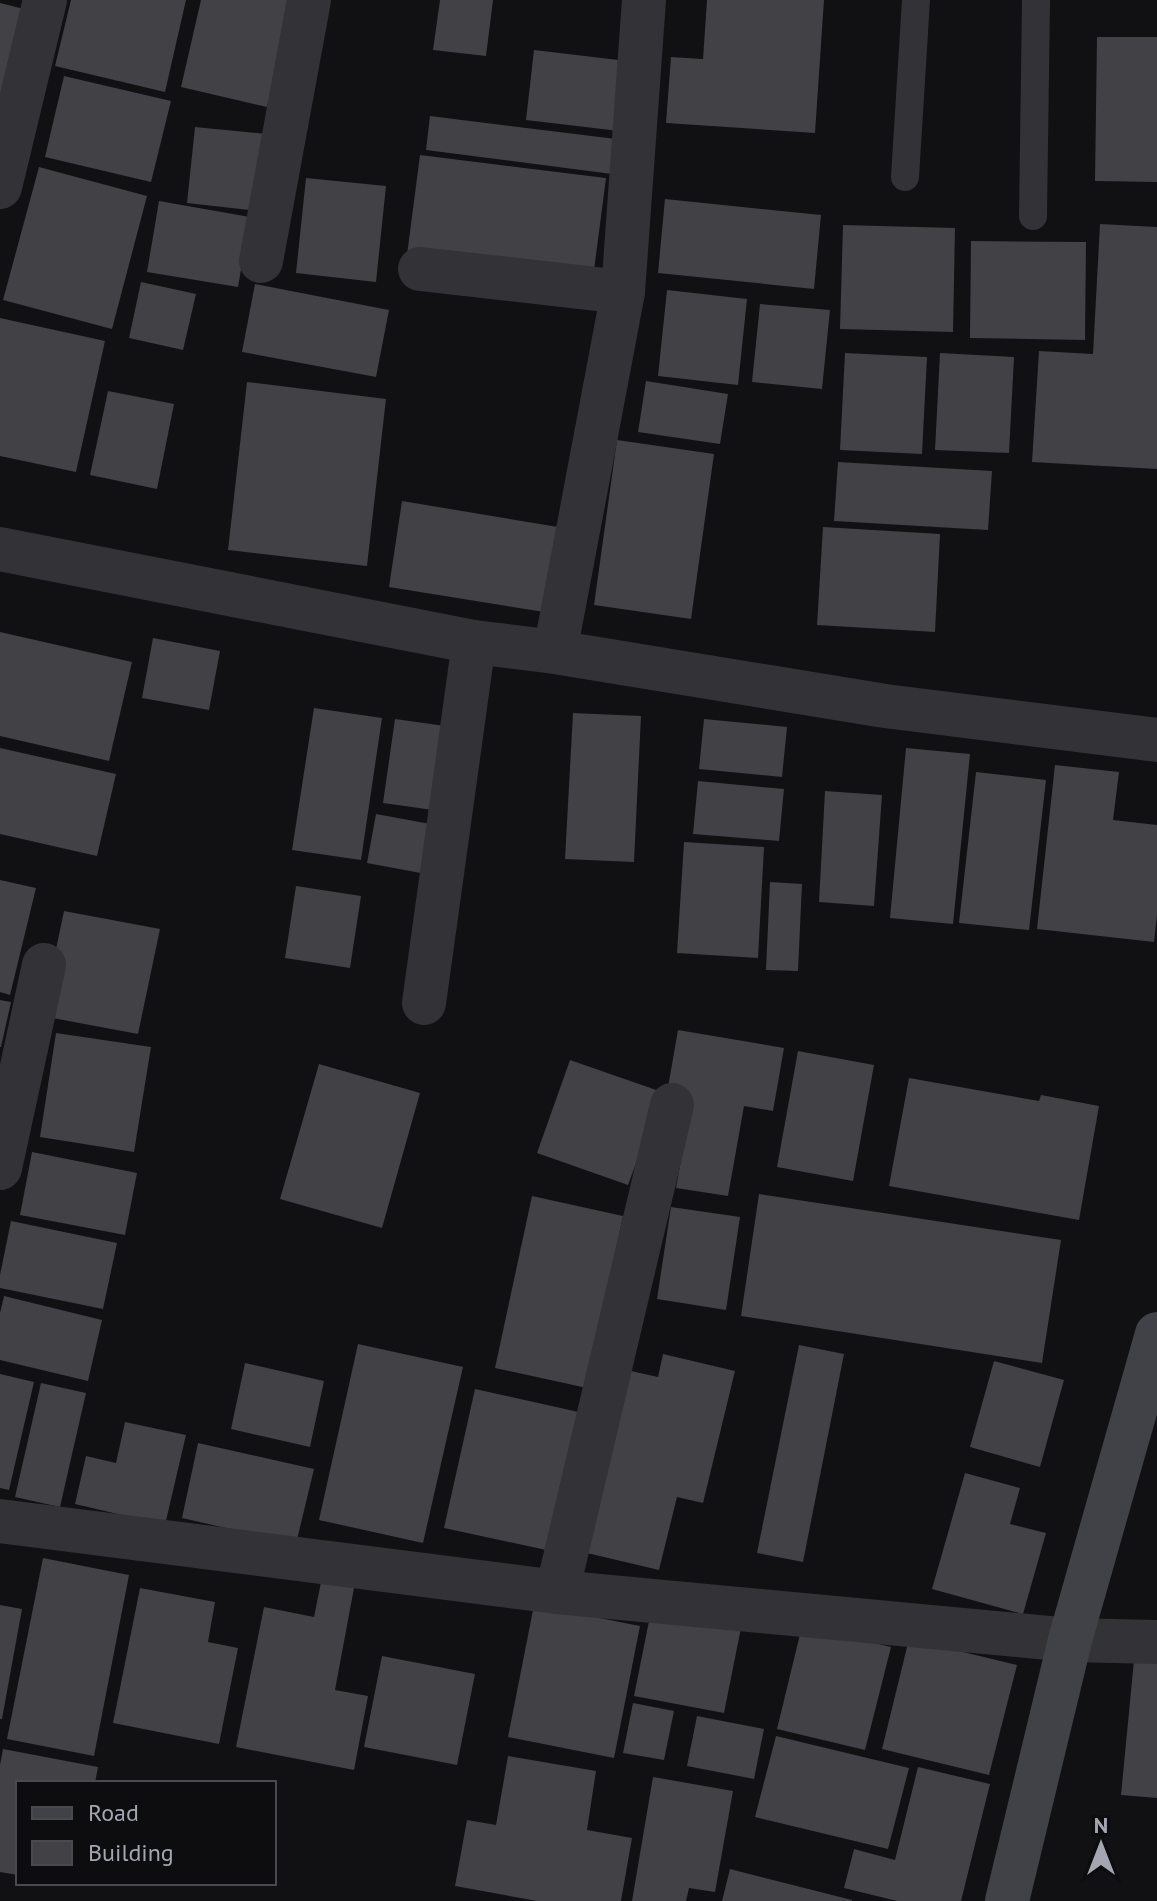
<svg xmlns="http://www.w3.org/2000/svg" width="1157" height="1901" font-family="'PT Sans',sans-serif">
<style>
.building{fill:#414146}
.lines{fill:none;stroke-linecap:round;stroke-linejoin:round}
.lane{stroke:#333337;stroke-width:28}
.street{stroke:#333337;stroke-width:44}
.secondary{stroke:#414247;stroke-width:44}
</style>
<rect width="100%" height="100%" fill="#111113"/>
<!-- building -->
<g class="building">
<polygon points="71,0 186,0 165,92 55,66"/>
<polygon points="201,0 293,0 267,107 181,87"/>
<polygon points="440,0 493,0 486,56 433,50"/>
<polygon points="707,0 824,0 815,133 666,123 671,57 703,59"/>
<polygon points="0,3 32,11 0,104"/>
<polygon points="1097,37 1157,37 1157,182 1095,181"/>
<polygon points="534,50 627,61 619,131 526,120"/>
<polygon points="64,76 171,101 151,182 45,157"/>
<polygon points="430,116 616,139 612,174 426,150"/>
<polygon points="195,127 266,134 258,211 187,203"/>
<polygon points="420,155 606,178 593,278 407,255"/>
<polygon points="39,167 147,196 112,329 3,300"/>
<polygon points="306,178 386,186 376,282 296,273"/>
<polygon points="665,199 821,215 814,289 658,273"/>
<polygon points="159,201 250,217 238,287 147,272"/>
<polygon points="1100,224 1157,227 1157,469 1032,462 1039,351 1093,354"/>
<polygon points="843,225 955,228 953,332 840,329"/>
<polygon points="971,241 1086,242 1085,340 970,338"/>
<polygon points="141,282 196,294 183,350 129,338"/>
<polygon points="255,284 389,310 376,377 242,352"/>
<polygon points="667,290 747,299 738,385 658,376"/>
<polygon points="760,304 830,310 822,389 752,382"/>
<polygon points="0,318 105,341 76,472 0,456"/>
<polygon points="845,353 927,357 922,454 840,450"/>
<polygon points="940,353 1014,357 1009,453 935,450"/>
<polygon points="646,381 728,394 720,444 638,432"/>
<polygon points="247,382 386,399 367,566 228,550"/>
<polygon points="108,391 174,404 157,489 90,475"/>
<polygon points="617,440 714,454 691,619 594,605"/>
<polygon points="838,462 992,471 988,530 834,521"/>
<polygon points="402,501 558,527 544,612 389,587"/>
<polygon points="823,527 940,534 935,632 817,625"/>
<polygon points="0,632 132,662 109,761 0,736"/>
<polygon points="153,638 220,651 209,710 142,698"/>
<polygon points="314,708 382,718 361,860 292,850"/>
<polygon points="573,713 641,716 634,862 565,859"/>
<polygon points="395,719 445,726 433,810 383,803"/>
<polygon points="704,719 787,727 782,777 699,769"/>
<polygon points="0,748 116,774 97,856 0,834"/>
<polygon points="906,748 970,754 953,924 890,918"/>
<polygon points="1055,765 1119,772 1113,820 1157,825 1157,915 1154,942 1037,929"/>
<polygon points="976,772 1046,780 1029,930 959,923"/>
<polygon points="698,781 784,789 779,841 693,834"/>
<polygon points="825,791 882,795 874,906 819,902"/>
<polygon points="376,814 436,825 426,874 367,863"/>
<polygon points="684,842 764,847 758,958 677,953"/>
<polygon points="0,880 36,888 10,995 0,992"/>
<polygon points="770,882 802,884 798,971 766,970"/>
<polygon points="296,886 361,896 350,968 285,958"/>
<polygon points="64,911 160,929 138,1034 42,1016"/>
<polygon points="0,1000 11,1002 1,1047 0,1047"/>
<polygon points="678,1030 784,1048 773,1111 744,1106 728,1196 676,1188 692,1098 667,1093"/>
<polygon points="56,1033 151,1047 134,1152 40,1137"/>
<polygon points="798,1051 874,1065 853,1181 777,1167"/>
<polygon points="570,1060 662,1092 628,1185 537,1153"/>
<polygon points="319,1064 420,1093 382,1228 280,1199"/>
<polygon points="909,1078 1039,1101 1041,1095 1099,1106 1079,1220 889,1186"/>
<polygon points="32,1152 137,1173 125,1235 20,1215"/>
<polygon points="759,1194 1061,1240 1042,1363 741,1316"/>
<polygon points="532,1196 623,1216 587,1388 495,1368"/>
<polygon points="671,1207 740,1217 726,1310 657,1299"/>
<polygon points="11,1221 117,1243 103,1309 0,1288 0,1275"/>
<polygon points="4,1296 102,1320 88,1381 0,1360 0,1313"/>
<polygon points="358,1344 463,1367 423,1543 319,1520"/>
<polygon points="799,1345 844,1354 803,1562 757,1553"/>
<polygon points="663,1354 735,1371 703,1503 677,1497 659,1570 587,1553 631,1371 658,1377"/>
<polygon points="994,1361 1064,1380 1040,1467 970,1447"/>
<polygon points="245,1363 324,1381 310,1447 231,1429"/>
<polygon points="0,1374 34,1382 9,1490 0,1488"/>
<polygon points="41,1383 86,1393 60,1507 15,1497"/>
<polygon points="475,1389 583,1413 551,1551 444,1528"/>
<polygon points="125,1422 186,1435 165,1525 75,1504 86,1456 116,1463"/>
<polygon points="198,1443 314,1469 296,1544 182,1518"/>
<polygon points="965,1473 1020,1488 1010,1524 1046,1533 1023,1614 932,1589"/>
<polygon points="43,1558 129,1575 94,1756 7,1739"/>
<polygon points="321,1582 354,1588 335,1690 368,1696 354,1770 236,1747 264,1607 314,1617"/>
<polygon points="140,1588 215,1602 208,1642 238,1648 219,1744 113,1723"/>
<polygon points="0,1605 22,1609 2,1719 0,1719"/>
<polygon points="534,1605 640,1626 614,1758 508,1737"/>
<polygon points="651,1611 741,1628 724,1713 634,1696"/>
<polygon points="802,1626 891,1647 865,1750 777,1729"/>
<polygon points="909,1639 1017,1665 989,1775 882,1749"/>
<polygon points="382,1656 475,1674 457,1765 364,1747"/>
<polygon points="1134,1660 1157,1662 1157,1798 1121,1795"/>
<polygon points="633,1703 674,1711 664,1760 623,1753"/>
<polygon points="697,1716 764,1729 754,1779 687,1766"/>
<polygon points="776,1736 909,1768 888,1849 755,1817"/>
<polygon points="3,1749 98,1767 95,1783 18,1783 18,1875 0,1872 0,1765"/>
<polygon points="508,1756 596,1771 587,1830 632,1838 621,1901 537,1901 455,1886 467,1820 496,1825"/>
<polygon points="918,1767 990,1784 961,1901 897,1901 844,1888 854,1849 895,1860"/>
<polygon points="653,1777 733,1791 715,1892 689,1888 686,1901 632,1901"/>
<polygon points="730,1869 852,1900 852,1901 722,1901"/>
</g>
<g class="lines">
<!-- lane -->
<g class="lane">
<polyline points="905,177 916,0"/>
<polyline points="1033,216 1036,0"/>
</g>
<!-- street -->
<g class="street">
<polyline points="0,187 45,0"/>
<polyline points="261,261 309,0"/>
<polyline points="420,269 623,292"/>
<polyline points="0,549 474,642 555,652 885,706 1157,740"/>
<polyline points="555,652 623,292 644,0"/>
<polyline points="424,1003 474,642"/>
<polyline points="0,1168 44,965"/>
<polyline points="0,1521 557,1592 1070,1640 1157,1642"/>
<polyline points="557,1592 672,1105"/>
</g>
<!-- secondary -->
<polyline class="secondary" points="1007,1901 1070,1640 1157,1334"/>
</g>
<!-- legend -->
<rect x="16" y="1781" width="260" height="104" fill="#0d0c0e" stroke="#494a50" stroke-width="2"/>
<rect x="32" y="1807" width="40" height="12" fill="#414247" stroke="#494a50" stroke-width="2"/>
<text x="88" y="1821" font-size="24" fill="#a4a6b2">Road</text>
<rect x="32" y="1841" width="40" height="24" fill="#414146" stroke="#494a50" stroke-width="2"/>
<text x="88" y="1861" font-size="24" fill="#a4a6b2">Building</text>
<!-- north arrow -->
<g transform="translate(1101 1845)" stroke="#0d0c0e" stroke-width="6" paint-order="stroke">
<path d="M0-6L14 30L0 20L-14 30Z" fill="#a4a6b2"/>
<text y="-12" font-size="22" font-weight="bold" text-anchor="middle" fill="#a4a6b2">N</text>
</g>
</svg>
